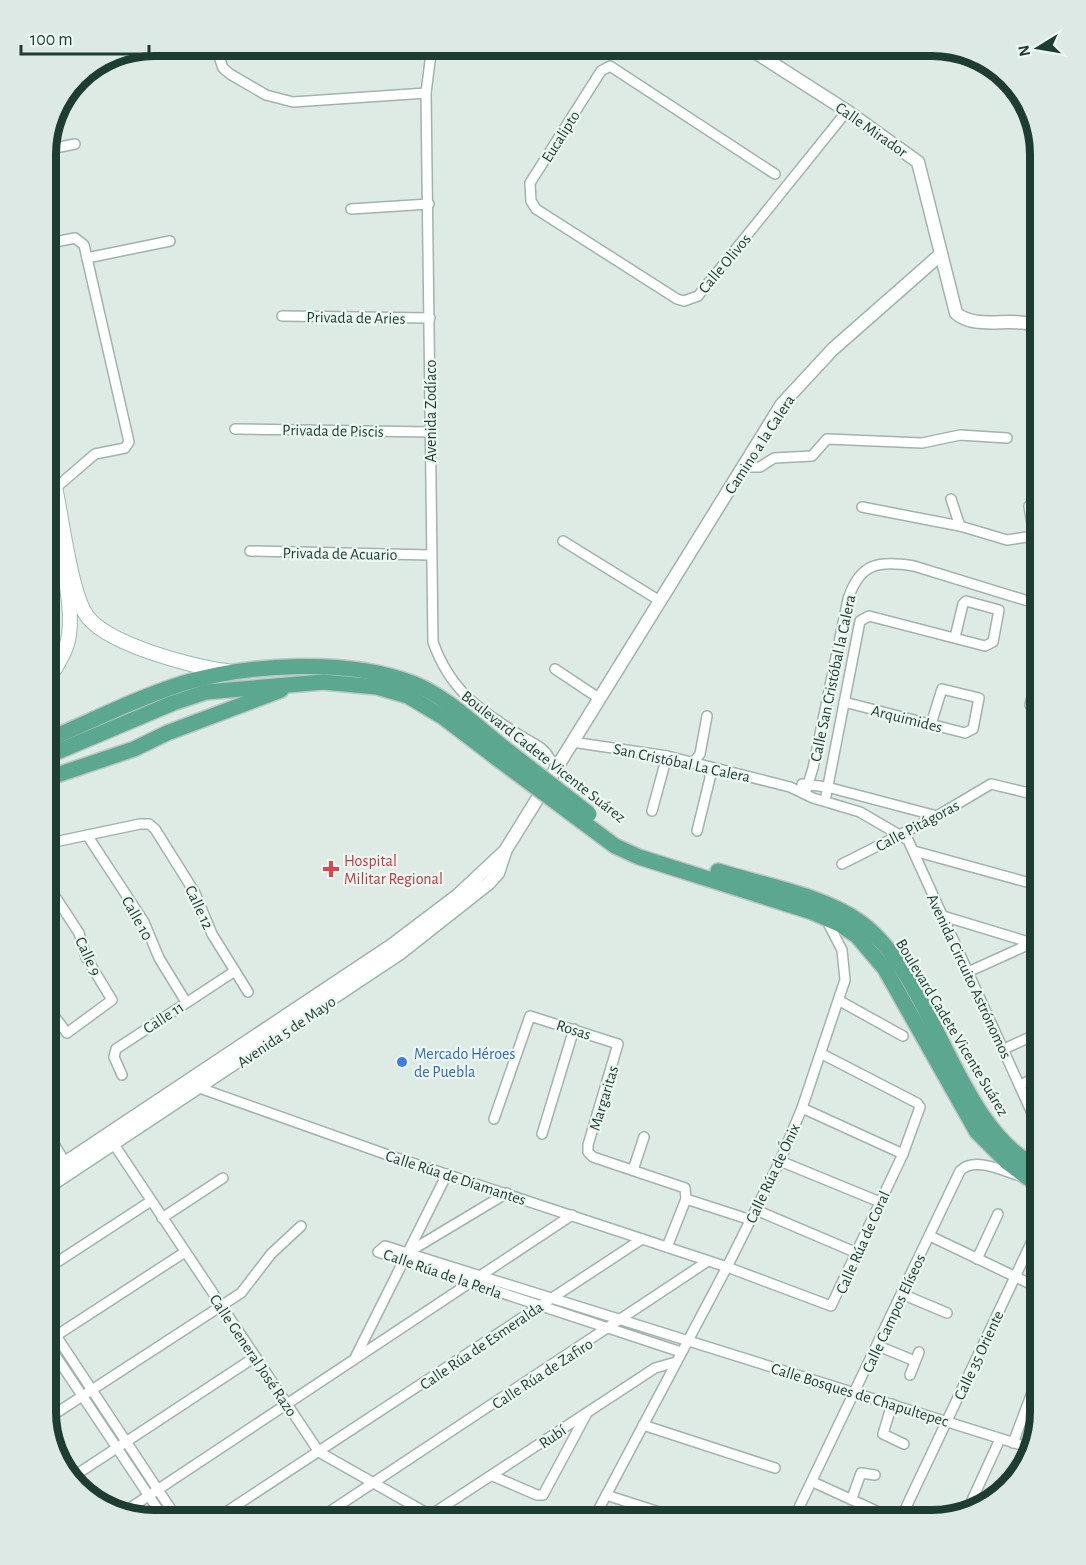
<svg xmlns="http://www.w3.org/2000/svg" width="1086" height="1565" font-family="'Alegreya Sans',sans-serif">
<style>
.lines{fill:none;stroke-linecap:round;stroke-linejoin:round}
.minor-casing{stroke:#a0b3ac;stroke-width:12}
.tertiary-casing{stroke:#a0b3ac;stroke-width:15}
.secondary-casing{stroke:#9bb9ad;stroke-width:16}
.primary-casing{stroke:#bbc5c2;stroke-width:18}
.minor{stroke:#fff;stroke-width:9}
.tertiary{stroke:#fff;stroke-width:12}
.secondary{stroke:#fff;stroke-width:14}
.primary{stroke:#5ca790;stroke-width:15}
.primary-bridge-casing{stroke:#bbc5c2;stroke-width:18;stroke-linecap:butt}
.primary-bridge{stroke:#5ca790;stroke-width:15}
.health-dot{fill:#e0444e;stroke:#eef8f3;stroke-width:2}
.shop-dot{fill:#3f7fe0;stroke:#eef8f3;stroke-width:2}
.labels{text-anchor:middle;stroke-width:4.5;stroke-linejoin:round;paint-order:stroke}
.street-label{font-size:16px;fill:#1d3d33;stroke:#eef8f3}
.health-label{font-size:16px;fill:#be3a42;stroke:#eef8f3;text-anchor:start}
.shop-label{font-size:16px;fill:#366cbe;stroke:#eef8f3;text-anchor:start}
.rim{fill:none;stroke:#1d3d33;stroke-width:8}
</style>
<rect width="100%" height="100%" fill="#deebe5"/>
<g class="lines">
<!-- minor casing -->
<g class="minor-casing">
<g id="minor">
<polyline points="215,45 223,68 230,74 266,95 293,102 426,93"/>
<path d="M432,45L426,93L433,642C450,690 479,710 521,736C532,743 543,746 550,759"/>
<polyline points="45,150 75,144"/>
<polyline points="775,174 610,66 601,71 530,183 531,201 536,209 677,299 684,301 698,296 847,111"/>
<polyline points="351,209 429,204"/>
<polyline points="87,258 170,241"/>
<polyline points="282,316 430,318"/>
<polyline points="235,429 430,432"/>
<polyline points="744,467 760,467 774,458 812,456 827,439 922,443 960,435 1007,438"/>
<polyline points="45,489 59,485 95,454 125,448 129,442 84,245 75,238 45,244"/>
<polyline points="951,499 960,526"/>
<polyline points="1029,506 1034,536 1041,536"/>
<polyline points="862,507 960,526 1007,540 1034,536"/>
<polyline points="563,541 660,601"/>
<polyline points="250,551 430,555"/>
<polyline points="555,669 600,699"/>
<polyline points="844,702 965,733 973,729 979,698 942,689 931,724"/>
<polyline points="1041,713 1034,711 1030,705 1041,662"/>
<polyline points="523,737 528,746 548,758"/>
<polyline points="572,742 667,756 790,787 813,798 860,812 908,840 1041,1133"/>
<polyline points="693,763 700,754 707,716"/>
<polyline points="802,784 827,787 937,816"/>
<path d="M805,794L813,768L848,599C860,563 878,560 914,566L1041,605"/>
<polyline points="825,801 860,621 869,616 985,646 993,642 999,610 966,601 963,604 955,637"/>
<polyline points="652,811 667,756"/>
<polyline points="697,831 710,778 709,767"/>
<polyline points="87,835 144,922 159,958 186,1002"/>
<polyline points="45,844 140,824 149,824 155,829 195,893 212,934 248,992"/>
<polyline points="914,851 1030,883 1041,882"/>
<polyline points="842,864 937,816 991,784 1041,796"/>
<polyline points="943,916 1032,943"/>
<polyline points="968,972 1032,943"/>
<polyline points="840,1001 903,1036"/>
<polyline points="45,1004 67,1033 112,1000 86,957 79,933 45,881"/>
<polyline points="1004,1049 1041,1032"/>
<polyline points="122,1075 114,1057 116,1049 235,971"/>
<polyline points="1020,1085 1041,1075"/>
<polyline points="194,1086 388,1155 727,1267 831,1306 903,1154 920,1107 917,1103 822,1054"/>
<polyline points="802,1108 903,1154"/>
<polyline points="494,1119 530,1016 618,1044 588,1145 588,1152 593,1157 685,1188 686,1199 667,1247"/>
<polyline points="45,1130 65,1162"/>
<polyline points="542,1134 574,1029"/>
<polyline points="113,1143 319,1452 439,1520"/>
<polyline points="780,1161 880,1202"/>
<polyline points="633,1170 644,1137"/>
<polyline points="686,1199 751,1220"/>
<polyline points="756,1210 857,1253"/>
<polyline points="162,1218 223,1178"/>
<polyline points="930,1236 1041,1289"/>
<polyline points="407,1253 507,1193"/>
<polyline points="977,1259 998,1214"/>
<polyline points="45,1270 151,1201"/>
<polyline points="902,1294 947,1313"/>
<polyline points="45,1319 178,1520"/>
<polyline points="51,1339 185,1252"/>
<polyline points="45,1340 165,1520"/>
<polyline points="878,1346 915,1361"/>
<polyline points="681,1352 378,1252 385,1246 407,1253 1031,1448"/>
<polyline points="356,1356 447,1174"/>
<polyline points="910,1375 919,1352"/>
<polyline points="892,1404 883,1434 904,1444"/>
<polyline points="47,1419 241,1293 271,1254 301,1226"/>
<polyline points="643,1425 775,1468"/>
<polyline points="1013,1443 1033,1390"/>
<polyline points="493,1476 537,1495 543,1495 587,1413"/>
<polyline points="71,1478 255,1357"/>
<polyline points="813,1482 896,1520"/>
<polyline points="606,1495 684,1520"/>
<polyline points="852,1498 861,1473 875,1475"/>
<polyline points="967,1511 1000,1439"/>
<polyline points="124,1512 572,1215"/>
<polyline points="214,1520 642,1239"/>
<polyline points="317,1520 708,1261"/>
<polyline points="423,1520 655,1368 676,1362"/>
<polyline points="593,1520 727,1267 780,1161 802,1108 845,980 842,950 827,921"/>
<path d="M793,1520L960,1171C974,1156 1003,1171 1020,1176"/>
<polyline points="900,1520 1041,1222"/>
</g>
</g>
<!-- tertiary casing -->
<g class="tertiary-casing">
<g id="tertiary">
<path d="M744,45L847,111L918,162L956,313C978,333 1021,312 1041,330"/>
<polyline points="45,1176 392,945 458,895 505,851 782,404 833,349 941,254"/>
<polyline points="45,1189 399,954 489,883 498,873 505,852"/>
</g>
</g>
<!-- secondary casing -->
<g class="secondary-casing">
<g id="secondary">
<path d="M55,487C62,519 70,587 85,613C102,643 192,667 227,671"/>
<path d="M45,684C53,671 63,659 67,644C78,607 55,536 48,497"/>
</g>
</g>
<!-- primary casing -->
<g class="primary-casing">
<g id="primary">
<path d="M45,741C90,722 136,698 184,683C249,664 347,658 412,683C446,696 476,726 504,748"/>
<polyline points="45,757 173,703 206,692 323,682 377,687 408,696 443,717 498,759"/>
<polyline points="45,779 134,749 167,733 281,690"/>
<polyline points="615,846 639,857 812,912 841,925 857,936 885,969 977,1132 1007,1162 1028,1178 1041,1183"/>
<path d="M718,871C762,885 822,895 860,922C936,977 954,1130 1041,1169"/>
</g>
</g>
<!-- minor -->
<use href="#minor" class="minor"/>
<!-- tertiary -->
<use href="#tertiary" class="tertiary"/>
<!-- secondary -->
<use href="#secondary" class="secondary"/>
<!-- primary -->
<use href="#primary" class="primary"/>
<!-- primary-bridge casing -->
<g class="primary-bridge-casing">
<g id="primary-bridge">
<polyline points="504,748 589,814"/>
<polyline points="498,759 615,846"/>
</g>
</g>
<!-- primary-bridge -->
<use href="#primary-bridge" class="primary-bridge"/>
</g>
<!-- markers -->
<path class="health-dot" d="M328 860h6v6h6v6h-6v6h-6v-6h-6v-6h6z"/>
<circle class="shop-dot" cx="402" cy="1062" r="6"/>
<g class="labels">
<!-- street labels -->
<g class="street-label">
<text transform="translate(872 129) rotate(35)" y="6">Calle Mirador</text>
<text transform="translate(560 136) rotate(-58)" y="6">Eucalipto</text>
<text transform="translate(724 263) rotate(-50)" y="6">Calle Olivos</text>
<text transform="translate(356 317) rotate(1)" y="6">Privada de Aries</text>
<text transform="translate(430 411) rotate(-90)" y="6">Avenida Zodíaco</text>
<text transform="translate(333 430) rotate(1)" y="6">Privada de Piscis</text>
<text transform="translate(759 444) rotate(-57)" y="6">Camino a la Calera</text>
<text transform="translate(340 553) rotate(1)" y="6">Privada de Acuario</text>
<text transform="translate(832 678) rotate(-78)" y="6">Calle San Cristóbal la Calera</text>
<text transform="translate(907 718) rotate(14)" y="6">Arquimides</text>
<text transform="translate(544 756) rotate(38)" y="6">Boulevard Cadete Vicente Suárez</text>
<text transform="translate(682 762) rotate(12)" y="6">San Cristóbal La Calera</text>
<text transform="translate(917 825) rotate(-28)" y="6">Calle Pitágoras</text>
<text transform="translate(200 907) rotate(65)" y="6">Calle 12</text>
<text transform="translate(138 918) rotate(61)" y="6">Calle 10</text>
<text transform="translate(89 956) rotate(65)" y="6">Calle 9</text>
<text transform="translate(970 976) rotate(65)" y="6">Avenida Circuito Astrónomos</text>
<text transform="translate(163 1017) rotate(-33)" y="6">Calle 11</text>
<text transform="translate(953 1027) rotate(59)" y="6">Boulevard Cadete Vicente Suárez</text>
<text transform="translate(574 1029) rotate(18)" y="6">Rosas</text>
<text transform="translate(286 1031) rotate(-34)" y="6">Avenida 5 de Mayo</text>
<text transform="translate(603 1098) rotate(-73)" y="6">Margaritas</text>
<text transform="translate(772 1173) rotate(-65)" y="6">Calle Rúa de Ónix</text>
<text transform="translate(456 1177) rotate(18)" y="6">Calle Rúa de Diamantes</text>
<text transform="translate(862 1242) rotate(-66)" y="6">Calle Rúa de Coral</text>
<text transform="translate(443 1273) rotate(19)" y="6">Calle Rúa de la Perla</text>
<text transform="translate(893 1313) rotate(-65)" y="6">Calle Campos Elíseos</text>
<text transform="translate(481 1345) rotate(-34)" y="6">Calle Rúa de Esmeralda</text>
<text transform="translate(254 1355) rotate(56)" y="6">Calle General José Razo</text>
<text transform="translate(978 1355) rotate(-65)" y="6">Calle 35 Oriente</text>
<text transform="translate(542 1373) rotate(-33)" y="6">Calle Rúa de Zafiro</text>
<text transform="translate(860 1394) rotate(17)" y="6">Calle Bosques de Chapultepec</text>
<text transform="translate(552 1436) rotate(-34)" y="6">Rubí</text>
</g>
<!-- health labels -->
<g class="health-label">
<text x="344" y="866">Hospital<tspan x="344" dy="18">Militar Regional</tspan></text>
</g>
<!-- shop labels -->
<g class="shop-label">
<text x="414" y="1059">Mercado Héroes<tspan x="414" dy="18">de Puebla</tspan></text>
</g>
</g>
<!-- crop -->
<path d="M0 0H1086V1565H0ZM154 56H932A98 98 0 0 1 1030 154V1412A98 98 0 0 1 932 1510H154A98 98 0 0 1 56 1412V154A98 98 0 0 1 154 56Z" fill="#dde9e4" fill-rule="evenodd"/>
<path class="rim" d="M154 56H932A98 98 0 0 1 1030 154V1412A98 98 0 0 1 932 1510H154A98 98 0 0 1 56 1412V154A98 98 0 0 1 154 56Z"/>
<!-- north arrow -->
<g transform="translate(1038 48) rotate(259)" stroke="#eef8f3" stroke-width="4.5" paint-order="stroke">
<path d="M0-4.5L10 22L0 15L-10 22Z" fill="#1d3d33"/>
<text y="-9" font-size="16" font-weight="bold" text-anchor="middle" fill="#1d3d33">N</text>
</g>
<!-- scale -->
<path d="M21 45v9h128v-9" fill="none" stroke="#1d3d33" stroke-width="3"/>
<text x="30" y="45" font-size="18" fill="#1d3d33" stroke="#eef8f3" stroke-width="4.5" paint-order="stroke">100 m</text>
</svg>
